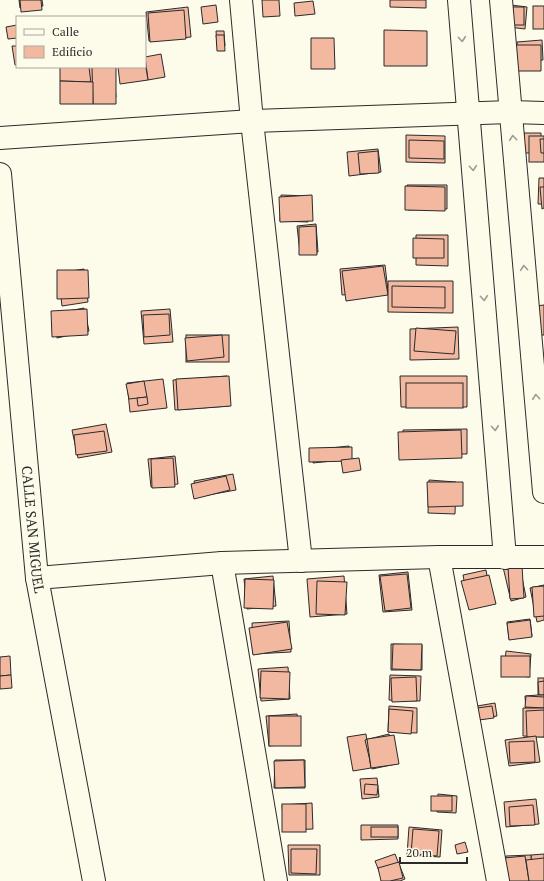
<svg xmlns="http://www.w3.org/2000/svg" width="544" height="881" font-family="'PT Serif',serif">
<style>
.building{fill:#f2b8a0;stroke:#2b2b2b}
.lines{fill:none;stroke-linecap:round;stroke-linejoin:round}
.minor-casing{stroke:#2b2b2b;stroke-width:24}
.minor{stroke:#fdfbea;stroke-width:22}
.oneway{stroke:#9e9d94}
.labels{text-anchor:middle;stroke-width:3;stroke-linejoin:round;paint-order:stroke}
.street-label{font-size:14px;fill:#2b2b2b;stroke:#fdfbea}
</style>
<rect width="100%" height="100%" fill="#fdfbea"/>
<!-- building -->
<g class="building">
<polygon points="19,0 42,0 43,6 20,8"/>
<polygon points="20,0 41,0 42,10 21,12"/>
<polygon points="262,0 279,0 280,16 263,17"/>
<polygon points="390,0 426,0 426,8 390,7"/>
<polygon points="313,1 315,14 295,16 294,3"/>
<polygon points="216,5 218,22 203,24 201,7"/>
<polygon points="511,5 527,7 525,29 509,27"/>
<rect x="533" y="6" width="11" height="23"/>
<polygon points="188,7 191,37 149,41 146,12"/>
<rect x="510" y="7" width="14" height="18"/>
<polygon points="184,10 186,39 150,42 148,13"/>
<polygon points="17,25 17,38 8,39 6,27"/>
<polygon points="384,30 427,31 427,66 384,66"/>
<polygon points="216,31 224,31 225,46 217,46"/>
<polygon points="216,35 224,35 225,51 217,51"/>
<polygon points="311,38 334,38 335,69 311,69"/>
<polygon points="542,40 543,60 518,62 517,42"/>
<polygon points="515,45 541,45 541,71 516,71"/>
<polygon points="12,46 17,46 17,65 15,65"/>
<polygon points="161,54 165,77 148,80 145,57"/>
<polygon points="145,62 148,80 120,84 118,67 145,67"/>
<polygon points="60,67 92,67 93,82 60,81"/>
<polygon points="89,67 113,67 116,97 93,100"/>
<polygon points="92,67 116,67 116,104 93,104"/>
<polygon points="60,81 93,82 93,104 60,104"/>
<polygon points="524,133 541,133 541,153 525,153"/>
<polygon points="406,135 445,136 445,163 406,162"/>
<rect x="529" y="136" width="15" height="26"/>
<polygon points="540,139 544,139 544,153 541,153"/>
<polygon points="409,140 444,141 444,159 409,158"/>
<polygon points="378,149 381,172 349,176 347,152"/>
<polygon points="378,151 379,173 360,174 358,153"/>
<polygon points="539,178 544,178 544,204 538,204"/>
<polygon points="407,185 447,185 447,209 408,210"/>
<polygon points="405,186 445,187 445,211 405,210"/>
<polygon points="540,187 544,187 544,208 542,209"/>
<polygon points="281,195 310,196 308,222 280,221"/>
<polygon points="312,195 313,221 280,222 279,197"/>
<polygon points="316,224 318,252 300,253 297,226"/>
<polygon points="316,226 317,255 299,255 299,227"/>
<polygon points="416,235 448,235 448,266 416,265"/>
<polygon points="413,238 444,239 444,258 413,258"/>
<polygon points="385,265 388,291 342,295 340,269"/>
<polygon points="383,266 388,295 346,301 342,271"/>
<polygon points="84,269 88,302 62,306 58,273"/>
<polygon points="57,270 88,270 89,298 57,299"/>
<polygon points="388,281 453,281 453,313 388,312"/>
<polygon points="392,286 445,287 445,308 392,307"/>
<polygon points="544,305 544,335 538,335 536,306"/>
<polygon points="84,308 89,331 57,338 53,314"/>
<polygon points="87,309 88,335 52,337 51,311"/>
<polygon points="170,309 173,342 144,344 141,311"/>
<polygon points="169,314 170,335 144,337 143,315"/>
<polygon points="458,327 459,359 410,360 410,329"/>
<polygon points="416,328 456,331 454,354 414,351"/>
<rect x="186" y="335" width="43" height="27"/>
<polygon points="222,335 224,357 187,361 185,338"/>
<polygon points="227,376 229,406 175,410 173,380"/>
<polygon points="229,376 231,406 178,410 176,379"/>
<polygon points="400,376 467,376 467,407 401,407"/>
<polygon points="163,379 167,408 130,412 127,383"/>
<polygon points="144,381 147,397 129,399 126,384"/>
<rect x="406" y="383" width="57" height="25"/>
<polygon points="147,397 148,404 138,406 137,398"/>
<polygon points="106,424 112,452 78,458 72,430"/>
<polygon points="467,429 467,454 403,454 403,430"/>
<polygon points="461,430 462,458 399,460 398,432"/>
<polygon points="104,431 107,451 76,455 74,435"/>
<polygon points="349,446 351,459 313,463 312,450"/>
<polygon points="352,447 352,461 309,462 309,448"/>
<polygon points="175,456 178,484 151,487 148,459"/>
<polygon points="173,458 175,487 152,488 151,459"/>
<polygon points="359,458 361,470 343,473 341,460"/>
<polygon points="233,474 236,490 197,497 194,481"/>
<polygon points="226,476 230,490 194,499 191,484"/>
<polygon points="429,480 456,482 455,514 428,513"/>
<polygon points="427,482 463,482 463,506 428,507"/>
<polygon points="519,563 526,597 511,601 503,567"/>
<polygon points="522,566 524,598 510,599 508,567"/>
<polygon points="486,570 492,603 469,607 463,575"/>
<polygon points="408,572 412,610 383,612 379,575"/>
<polygon points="407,574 411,608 385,611 380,576"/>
<polygon points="489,575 496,604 469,610 461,581"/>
<polygon points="273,576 276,606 247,609 244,579"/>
<polygon points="344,576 347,614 310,617 307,579"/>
<polygon points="245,579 274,580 273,609 244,608"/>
<polygon points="317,581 347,582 345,615 316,614"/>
<polygon points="544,585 544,620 537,622 530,588"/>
<polygon points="544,586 544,616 534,617 532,587"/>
<polygon points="530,619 532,636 509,639 507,622"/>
<polygon points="530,620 532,637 509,640 507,623"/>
<polygon points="289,621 291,652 253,654 252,623"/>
<polygon points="287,622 292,649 253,655 249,628"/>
<polygon points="391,644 422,645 422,670 391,670"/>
<polygon points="393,644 422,644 421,670 392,669"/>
<polygon points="506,651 531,654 529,677 504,674"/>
<polygon points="10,656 11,675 0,676 0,657"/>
<rect x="501" y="656" width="29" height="21"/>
<polygon points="288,667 290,699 261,701 258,669"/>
<polygon points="261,671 290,672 289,699 260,698"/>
<polygon points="11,675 12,688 0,689 0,676"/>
<polygon points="390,675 421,676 420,701 389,700"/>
<polygon points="416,677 417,701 392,702 391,678"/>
<rect x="538" y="678" width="6" height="17"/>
<polygon points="544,681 544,695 539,695 538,682"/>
<polygon points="538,695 544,695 544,710 526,711 525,696"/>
<polygon points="526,696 544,697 544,708 525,707"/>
<polygon points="495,703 497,716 479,719 477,706"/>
<polygon points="389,706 417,708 417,733 388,732"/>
<polygon points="492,706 494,718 479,720 477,708"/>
<polygon points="523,708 544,708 544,737 523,736"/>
<polygon points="389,709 413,711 411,734 388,732"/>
<polygon points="544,710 544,737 527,737 526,711"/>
<polygon points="297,714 300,743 269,746 266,716"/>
<rect x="269" y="716" width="32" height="30"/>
<polygon points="366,734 371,768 353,771 347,737"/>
<polygon points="389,734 396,764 372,769 365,740"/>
<polygon points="394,735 399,764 371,768 367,739"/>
<polygon points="536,736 540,762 509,766 505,740"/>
<polygon points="534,741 535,762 510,763 509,742"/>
<polygon points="275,760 305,760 305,788 274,788"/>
<polygon points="304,760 305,787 275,788 274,761"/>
<polygon points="377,778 379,797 362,799 360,779"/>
<polygon points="365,784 378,785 377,795 364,794"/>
<polygon points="438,794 457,796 456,813 437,812"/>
<rect x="431" y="796" width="21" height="15"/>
<polygon points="536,799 539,824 506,827 504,802"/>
<polygon points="312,803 313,829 284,830 282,805"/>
<rect x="282" y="804" width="24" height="28"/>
<polygon points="533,805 535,825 510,826 509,807"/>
<polygon points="361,825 398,825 398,839 361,840"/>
<rect x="371" y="827" width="27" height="10"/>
<polygon points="409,827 442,830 440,857 407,855"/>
<polygon points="413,829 439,831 437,856 411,854"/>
<polygon points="465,842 468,852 457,854 455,845"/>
<polygon points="288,845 320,845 320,875 289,875"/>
<polygon points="291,849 317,849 316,874 291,873"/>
<polygon points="395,854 405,879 400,881 383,881 375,861"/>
<polygon points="544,854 544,881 532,881 531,855"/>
<polygon points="531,855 532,881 506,881 506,856"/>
<polygon points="525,856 529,881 506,881 504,858"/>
<polygon points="544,858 544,881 529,881 526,860"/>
<polygon points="399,862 403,878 390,881 381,881 378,868"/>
</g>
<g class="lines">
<!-- minor casing -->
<g class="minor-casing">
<g id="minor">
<polyline points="241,0 252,121 301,561"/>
<polyline points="459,0 505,558"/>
<polyline points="501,0 544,492"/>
<polyline points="0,138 252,121 511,112 544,113"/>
<path id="s1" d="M0,174L37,578L94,881"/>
<polyline points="439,557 498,881"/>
<polyline points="222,563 276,881"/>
<polyline points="37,578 222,563 439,557 544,557"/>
</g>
</g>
<!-- minor -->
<use href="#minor" class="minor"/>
</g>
<!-- one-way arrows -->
<defs><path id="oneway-chevron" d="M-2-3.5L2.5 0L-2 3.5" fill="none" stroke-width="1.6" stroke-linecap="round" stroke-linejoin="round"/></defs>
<g class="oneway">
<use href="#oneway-chevron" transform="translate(462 39) rotate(85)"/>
<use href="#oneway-chevron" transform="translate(513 138) rotate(-95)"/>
<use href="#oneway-chevron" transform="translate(473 168) rotate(85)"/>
<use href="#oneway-chevron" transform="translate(524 268) rotate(-95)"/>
<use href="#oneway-chevron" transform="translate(484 298) rotate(85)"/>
<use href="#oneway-chevron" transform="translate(536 397) rotate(-95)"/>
<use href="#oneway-chevron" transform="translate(495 428) rotate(85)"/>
</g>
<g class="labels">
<!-- street labels -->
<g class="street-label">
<text dy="5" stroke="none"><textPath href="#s1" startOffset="357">CALLE SAN MIGUEL</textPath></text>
</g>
</g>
<!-- legend -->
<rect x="16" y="16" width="130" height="52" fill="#fdfbea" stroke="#a9a89e"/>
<rect x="24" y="29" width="20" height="6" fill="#fdfbea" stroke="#a9a89e"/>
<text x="52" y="36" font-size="12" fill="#2b2b2b">Calle</text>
<rect x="24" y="46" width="20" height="12" fill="#f2b8a0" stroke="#a9a89e"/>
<text x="52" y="56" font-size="12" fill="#2b2b2b">Edificio</text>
<!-- scale -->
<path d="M400 857v6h67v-6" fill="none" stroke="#2b2b2b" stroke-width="2"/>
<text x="406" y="857" font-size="12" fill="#2b2b2b" stroke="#fdfbea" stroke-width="3" paint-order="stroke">20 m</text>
</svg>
